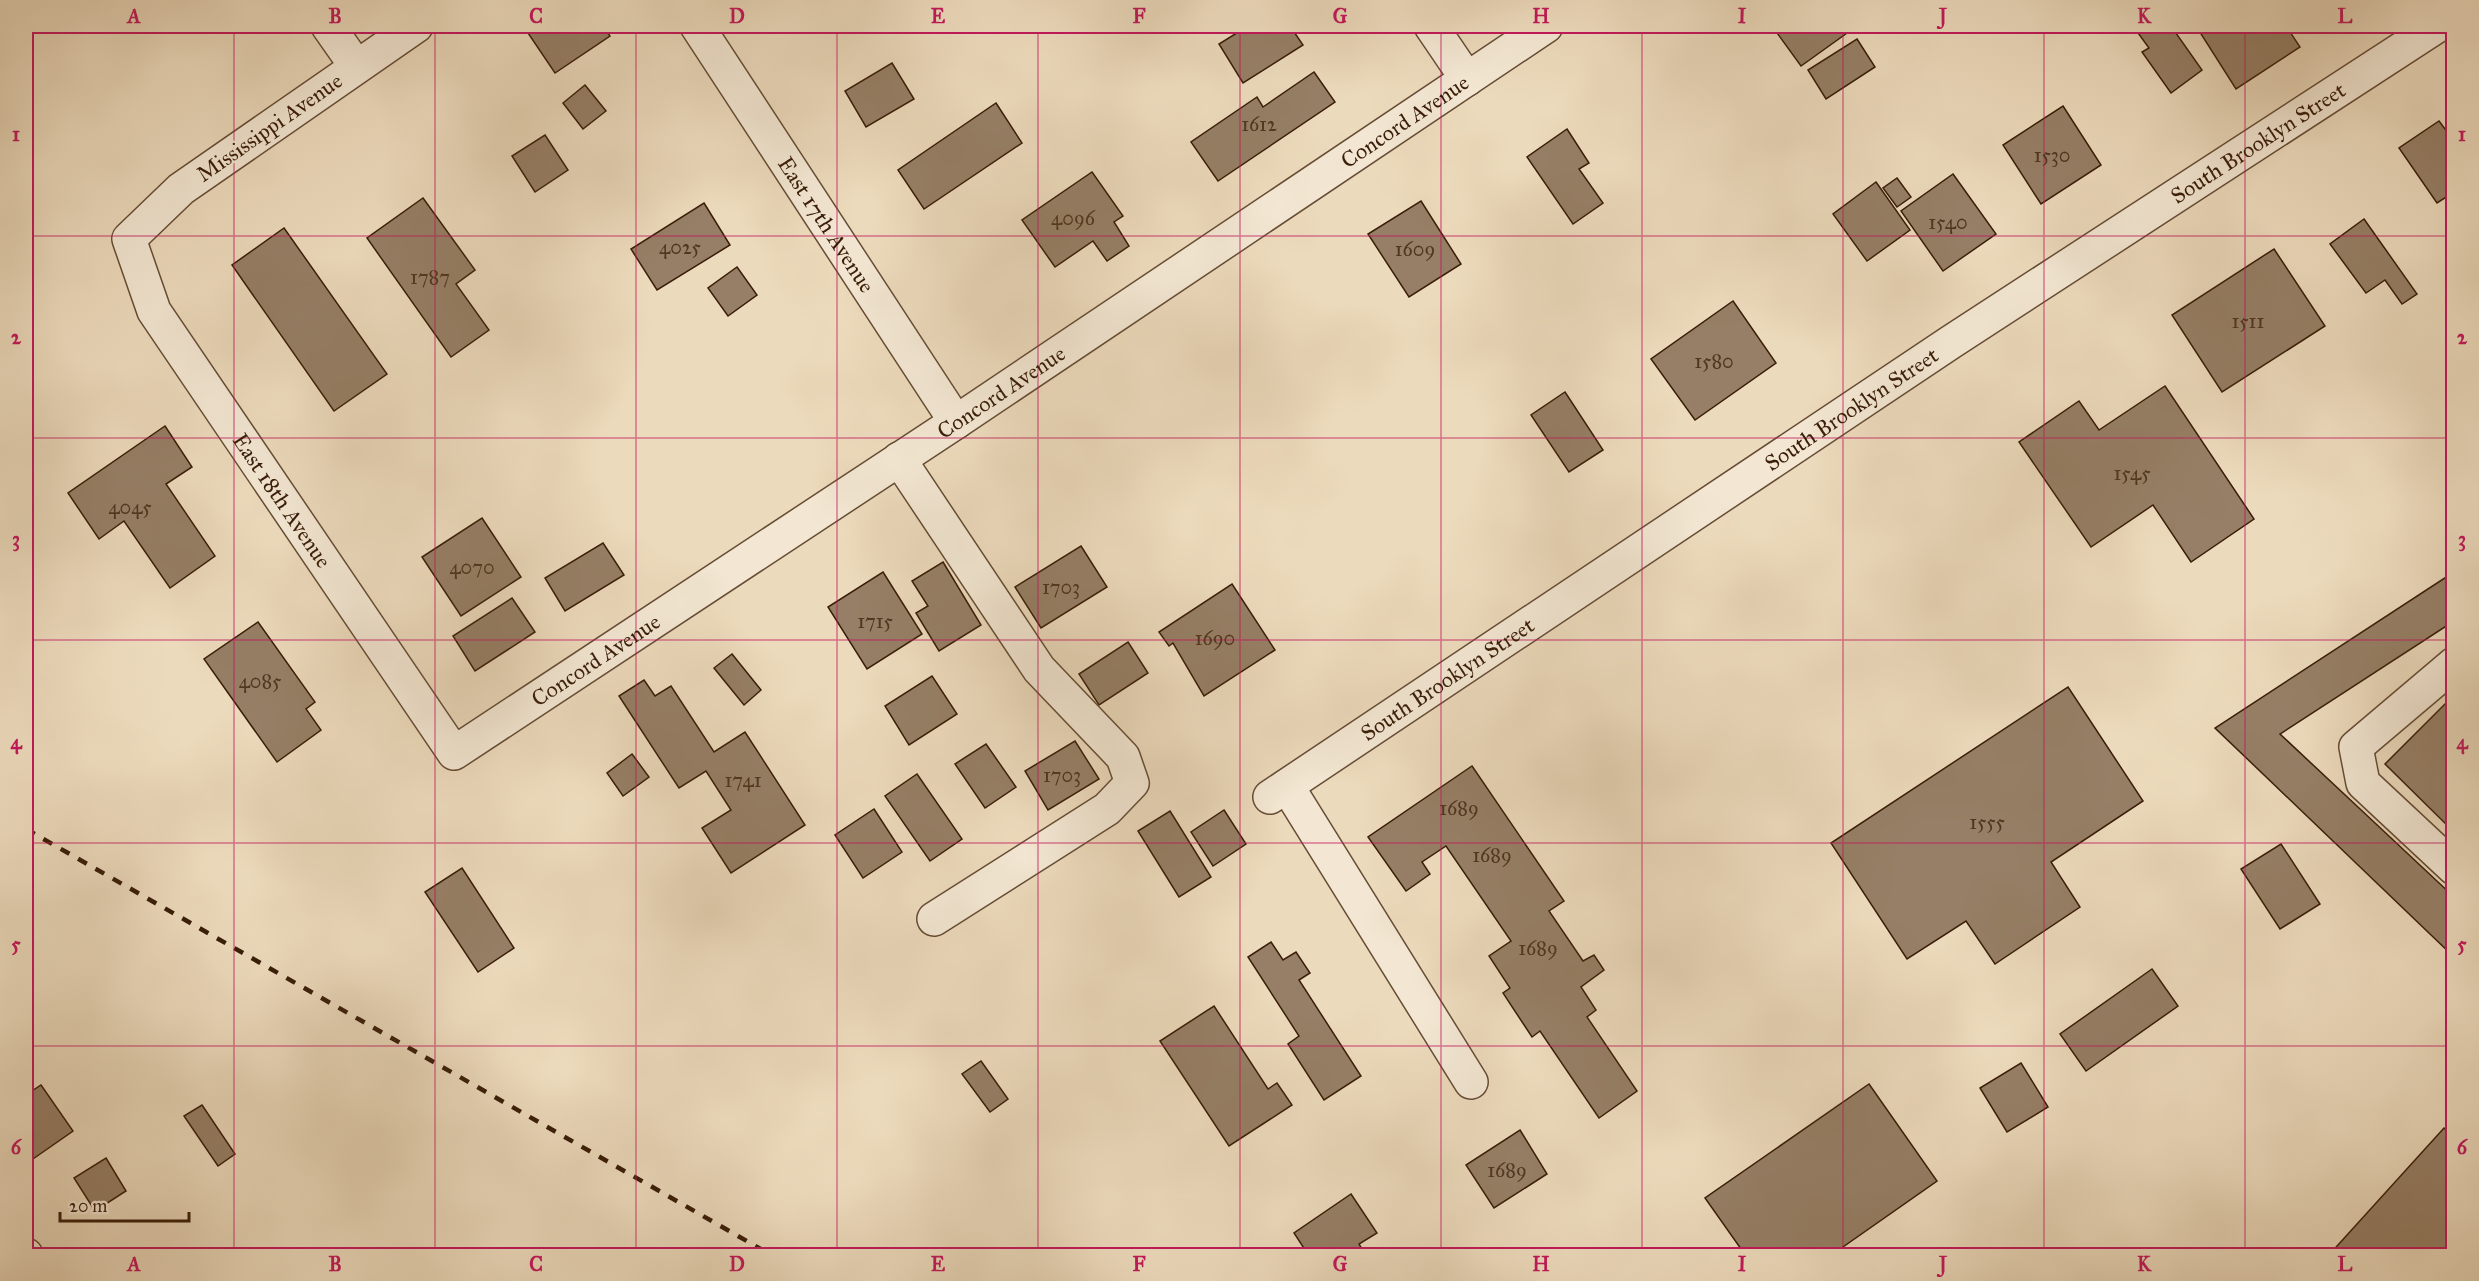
<svg xmlns="http://www.w3.org/2000/svg" width="2479" height="1281" font-family="'IM FELL Great Primer',serif">
<style>
.building{fill:#967f66;stroke:#391d08;stroke-width:1.5}
.lines{fill:none;stroke-linecap:round;stroke-linejoin:round}
.minor-casing{stroke:#664c35;stroke-width:36}
.minor{stroke:#f3e7d3;stroke-width:33}
.rail{stroke:#391d08;stroke-width:4.5;stroke-dasharray:10 10;stroke-linecap:butt}
.grid{fill:none;stroke:#c2185b;stroke-width:1.5;stroke-opacity:0.55}
.labels{text-anchor:middle;stroke-width:4.5;stroke-linejoin:round;paint-order:stroke}
.number-label{font-size:20px;fill:#503620}
.street-label{font-size:22px;fill:#391d08;stroke:#f3e7d3}
.neatline{fill:none;stroke:#c2185b;stroke-width:2}
.grid-label{font-size:20px;text-anchor:middle;font-weight:bold;fill:#c2185b}
</style>
<rect width="100%" height="100%" fill="#ecdabc"/>
<filter id="stains"><feTurbulence type="fractalNoise" baseFrequency=".00333" numOctaves="4"/><feColorMatrix values="0 0 0 0 .2 0 0 0 0 .09 0 0 0 0 .02 0 0 0 .5 -.17"/></filter>
<radialGradient id="worn" r=".72"><stop offset=".6" stop-color="#630" stop-opacity="0"/><stop offset="1" stop-color="#630" stop-opacity=".3"/></radialGradient>
<!-- building -->
<g class="building">
<polygon points="539,26 603,26 610,36 555,73 528,33"/>
<polygon points="1248,26 1290,26 1303,45 1243,83 1219,44"/>
<polygon points="1772,26 1853,26 1854,28 1801,66"/>
<polygon points="2133,26 2171,26 2202,70 2171,93 2142,52 2149,48"/>
<polygon points="2196,26 2286,26 2300,47 2236,89"/>
<polygon points="1857,39 1875,67 1826,99 1808,70"/>
<polygon points="892,63 914,99 866,127 845,91"/>
<polygon points="1314,72 1335,102 1218,181 1191,142 1257,97 1263,107"/>
<polygon points="585,85 606,111 583,129 563,103"/>
<polygon points="996,103 1022,143 924,209 898,170"/>
<polygon points="2063,106 2101,165 2041,204 2003,145"/>
<polygon points="2439,121 2454,141 2454,192 2437,203 2399,148"/>
<polygon points="1567,129 1589,163 1579,169 1603,203 1573,224 1527,157"/>
<polygon points="545,135 568,170 535,192 512,156"/>
<polygon points="1092,172 1123,216 1114,222 1129,246 1107,261 1093,241 1055,267 1022,220"/>
<polygon points="1953,174 1996,234 1943,271 1901,211"/>
<polygon points="1897,178 1911,197 1897,207 1883,188"/>
<polygon points="1876,182 1910,230 1867,261 1833,214"/>
<polygon points="423,198 475,270 456,284 489,330 451,357 367,238"/>
<polygon points="1421,201 1461,264 1409,297 1368,234"/>
<polygon points="704,203 730,245 657,290 631,249"/>
<polygon points="2364,219 2417,294 2402,304 2385,280 2366,293 2330,244"/>
<polygon points="284,228 387,374 334,411 232,265"/>
<polygon points="2274,249 2325,326 2222,392 2172,315"/>
<polygon points="737,267 757,295 728,316 708,288"/>
<polygon points="1733,301 1776,363 1695,420 1651,359"/>
<polygon points="2165,386 2254,519 2191,562 2153,505 2091,547 2019,442 2079,401 2099,430"/>
<polygon points="1565,392 1603,450 1569,472 1531,415"/>
<polygon points="165,426 192,467 166,484 215,556 170,588 124,521 99,539 68,493"/>
<polygon points="482,518 521,577 461,616 422,557"/>
<polygon points="603,543 624,575 565,611 545,578"/>
<polygon points="1081,546 1107,587 1041,628 1015,587"/>
<polygon points="943,562 981,625 939,651 916,613 928,606 912,581"/>
<polygon points="883,572 922,634 867,669 828,607"/>
<polygon points="2454,572 2454,621 2280,734 2454,897 2454,957 2215,728"/>
<polygon points="1232,584 1275,650 1204,696 1173,643 1169,646 1159,632"/>
<polygon points="512,598 535,632 475,671 453,636"/>
<polygon points="258,622 315,702 306,709 321,730 277,762 204,659"/>
<polygon points="1128,642 1148,673 1099,705 1079,674"/>
<polygon points="732,654 761,690 744,705 714,668"/>
<polygon points="932,676 957,714 909,745 885,706"/>
<polygon points="644,680 655,696 671,686 714,752 745,732 805,825 731,873 702,828 731,810 706,771 679,788 619,696"/>
<polygon points="2068,687 2143,801 2051,862 2080,907 1995,964 1966,921 1907,959 1831,843"/>
<polygon points="2454,695 2454,832 2385,764"/>
<polygon points="1075,741 1099,779 1048,810 1025,771"/>
<polygon points="986,744 1016,787 985,808 955,764"/>
<polygon points="632,754 649,777 623,796 607,773"/>
<polygon points="1472,766 1564,901 1549,911 1583,961 1594,955 1604,970 1581,987 1596,1010 1587,1017 1637,1091 1599,1118 1540,1031 1532,1037 1503,993 1510,988 1489,956 1511,941 1446,846 1422,862 1430,874 1406,891 1368,837"/>
<polygon points="917,774 962,839 930,861 885,796"/>
<polygon points="874,809 902,852 863,878 835,835"/>
<polygon points="1224,810 1246,844 1213,866 1191,832"/>
<polygon points="1170,811 1211,877 1179,897 1138,831"/>
<polygon points="2281,844 2320,904 2280,929 2241,869"/>
<polygon points="462,868 514,948 478,972 425,892"/>
<polygon points="1271,942 1283,960 1296,952 1310,973 1299,980 1361,1076 1324,1100 1288,1044 1299,1036 1248,957"/>
<polygon points="2152,969 2178,1006 2086,1071 2060,1034"/>
<polygon points="1214,1006 1268,1089 1277,1083 1292,1105 1229,1146 1160,1041"/>
<polygon points="981,1061 1008,1099 990,1112 962,1074"/>
<polygon points="2021,1063 2048,1107 2007,1132 1980,1088"/>
<polygon points="1869,1084 1937,1181 1830,1256 1746,1256 1705,1198"/>
<polygon points="41,1085 73,1131 30,1161 26,1155 26,1095"/>
<polygon points="202,1105 235,1154 218,1166 184,1116"/>
<polygon points="2444,1128 2454,1137 2454,1256 2328,1256"/>
<polygon points="1520,1130 1547,1174 1494,1208 1466,1165"/>
<polygon points="106,1158 126,1191 95,1211 74,1178"/>
<polygon points="1351,1194 1377,1233 1359,1244 1366,1256 1309,1256 1294,1233"/>
</g>
<g class="lines">
<!-- minor casing -->
<g class="minor-casing">
<g id="minor">
<polyline points="328,26 356,66"/>
<path id="s1" d="M416,26L181,189L129,239L154,311L454,753L956,422L1546,26"/>
<path id="s2" d="M697,26L956,422"/>
<polyline points="1431,26 1467,79"/>
<polyline points="899,459 1039,669 1123,757 1132,783 1107,809 934,919"/>
<polyline points="2454,664 2356,747 2363,783 2454,868"/>
<polyline points="1287,786 1471,1082"/>
<path id="s3" d="M1270,797L1951,342L2437,26"/>
<polyline points="26,1255 26,1256"/>
</g>
</g>
<!-- minor -->
<use href="#minor" class="minor"/>
<!-- rail -->
<polyline class="rail" points="26,829 773,1256"/>
</g>
<!-- grid -->
<path class="grid" d="M234,26V1256M435,26V1256M636,26V1256M837,26V1256M1038,26V1256M1240,26V1256M1441,26V1256M1642,26V1256M1843,26V1256M2044,26V1256M2245,26V1256M26,236H2454M26,438H2454M26,640H2454M26,843H2454M26,1046H2454"/>
<g class="labels">
<!-- number labels -->
<g class="number-label">
<text x="1259" y="131">1612</text>
<text x="2052" y="162">1530</text>
<text x="1073" y="225">4096</text>
<text x="1948" y="229">1540</text>
<text x="680" y="254">4025</text>
<text x="1415" y="256">1609</text>
<text x="430" y="284">1787</text>
<text x="2248" y="328">1511</text>
<text x="1714" y="368">1580</text>
<text x="2132" y="480">1545</text>
<text x="130" y="514">4045</text>
<text x="472" y="574">4070</text>
<text x="1061" y="594">1703</text>
<text x="875" y="628">1715</text>
<text x="1215" y="645">1690</text>
<text x="260" y="688">4085</text>
<text x="1062" y="782">1703</text>
<text x="743" y="787">1741</text>
<text x="1459" y="815">1689</text>
<text x="1987" y="829">1555</text>
<text x="1492" y="862">1689</text>
<text x="1538" y="955">1689</text>
<text x="1507" y="1177">1689</text>
</g>
<!-- street labels -->
<g class="street-label">
<text dy="8" stroke="none"><textPath href="#s1" startOffset="2110">Concord Avenue</textPath></text>
<text transform="translate(269 127) rotate(-35)" y="8">Mississippi Avenue</text>
<text dy="8" stroke="none"><textPath href="#s3" startOffset="1185">South Brooklyn Street</textPath></text>
<text dy="8" stroke="none"><textPath href="#s2" startOffset="237">East 17th Avenue</textPath></text>
<text dy="8" stroke="none"><textPath href="#s1" startOffset="1624">Concord Avenue</textPath></text>
<text dy="8" stroke="none"><textPath href="#s3" startOffset="699">South Brooklyn Street</textPath></text>
<text dy="8" stroke="none"><textPath href="#s1" startOffset="663">East 18th Avenue</textPath></text>
<text dy="8" stroke="none"><textPath href="#s1" startOffset="1138">Concord Avenue</textPath></text>
<text dy="8" stroke="none"><textPath href="#s3" startOffset="213">South Brooklyn Street</textPath></text>
</g>
</g>
<!-- margin -->
<rect width="2479" height="1281" fill="none" stroke="#ecdabc" stroke-width="66"/>
<!-- scale -->
<path d="M60 1212v9h129v-9" fill="none" stroke="#391d08" stroke-width="3"/>
<text x="69" y="1212" font-size="18" fill="#391d08" stroke="#f3e7d3" stroke-width="4.5" paint-order="stroke">20 m</text>
<rect x="33" y="33" width="2413" height="1215" class="neatline"/>
<g class="grid-label">
<text x="134" y="23">A</text>
<text x="335" y="23">B</text>
<text x="536" y="23">C</text>
<text x="737" y="23">D</text>
<text x="938" y="23">E</text>
<text x="1139" y="23">F</text>
<text x="1340" y="23">G</text>
<text x="1541" y="23">H</text>
<text x="1742" y="23">I</text>
<text x="1943" y="23">J</text>
<text x="2144" y="23">K</text>
<text x="2345" y="23">L</text>
<text x="16" y="141">1</text>
<text x="2462" y="141">1</text>
<text x="16" y="344">2</text>
<text x="2462" y="344">2</text>
<text x="16" y="546">3</text>
<text x="2462" y="546">3</text>
<text x="16" y="749">4</text>
<text x="2462" y="749">4</text>
<text x="16" y="951">5</text>
<text x="2462" y="951">5</text>
<text x="16" y="1154">6</text>
<text x="2462" y="1154">6</text>
<text x="134" y="1271">A</text>
<text x="335" y="1271">B</text>
<text x="536" y="1271">C</text>
<text x="737" y="1271">D</text>
<text x="938" y="1271">E</text>
<text x="1139" y="1271">F</text>
<text x="1340" y="1271">G</text>
<text x="1541" y="1271">H</text>
<text x="1742" y="1271">I</text>
<text x="1943" y="1271">J</text>
<text x="2144" y="1271">K</text>
<text x="2345" y="1271">L</text>
</g>
<rect width="100%" height="100%" filter="url(#stains)"/>
<rect width="100%" height="100%" fill="url(#worn)"/>
</svg>
